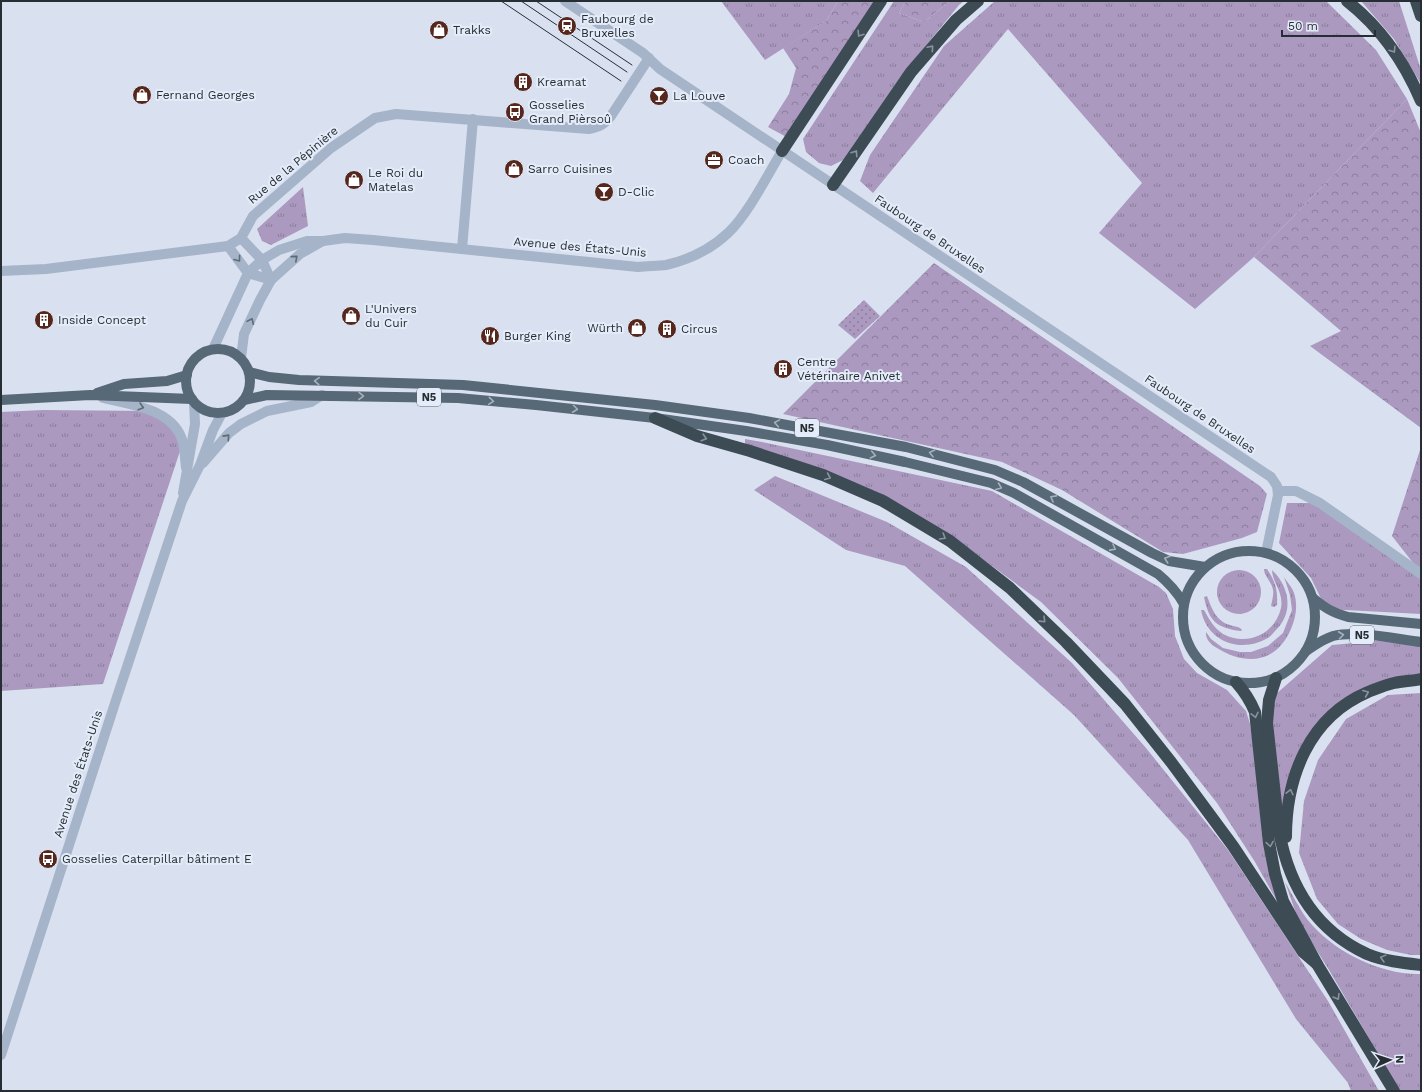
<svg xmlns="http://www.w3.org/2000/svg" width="1422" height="1092" font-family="'Work Sans',sans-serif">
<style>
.grass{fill:url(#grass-tufts)}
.forest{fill:url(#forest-crowns)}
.garden{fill:url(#garden-dots)}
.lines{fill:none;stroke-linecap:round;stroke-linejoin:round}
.minor{stroke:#a5b4c9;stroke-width:10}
.major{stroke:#576876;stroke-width:10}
.highway{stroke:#3d4b55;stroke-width:12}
.tram{stroke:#262e34;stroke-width:1}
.oneway{stroke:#89939f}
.oneway2{stroke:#5f6a77}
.oneway3{stroke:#a5b1be}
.labels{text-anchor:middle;stroke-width:4;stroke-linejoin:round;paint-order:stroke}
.shield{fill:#e5ecf9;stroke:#5f676f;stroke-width:1}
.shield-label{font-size:11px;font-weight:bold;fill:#262e34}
.poi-label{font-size:12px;fill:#262e34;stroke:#e5ecf9;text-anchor:start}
.street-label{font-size:12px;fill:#262e34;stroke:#e5ecf9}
</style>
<defs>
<pattern id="grass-tufts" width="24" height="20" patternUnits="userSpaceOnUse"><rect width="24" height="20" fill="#ab99bf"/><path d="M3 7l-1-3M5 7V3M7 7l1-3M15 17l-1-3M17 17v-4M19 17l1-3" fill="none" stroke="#8b7d9c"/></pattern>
<pattern id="forest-crowns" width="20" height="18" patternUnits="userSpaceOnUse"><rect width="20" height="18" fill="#ab99bf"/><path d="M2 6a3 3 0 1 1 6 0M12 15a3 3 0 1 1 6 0" fill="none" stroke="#8b7d9c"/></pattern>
<pattern id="garden-dots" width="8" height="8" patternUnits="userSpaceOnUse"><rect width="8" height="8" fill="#ab99bf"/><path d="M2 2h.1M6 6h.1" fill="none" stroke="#8b7d9c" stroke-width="1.8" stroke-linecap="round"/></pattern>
</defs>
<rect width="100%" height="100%" fill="#d9e1f1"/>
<!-- grass -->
<g class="grass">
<polygon points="721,1 838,1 826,21 765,60"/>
<polygon points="894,1 906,1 899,13 924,22 950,1 964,1 959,5 899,79 843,160 831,166 819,163 806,152 803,139"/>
<polygon points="995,1 1326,1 1376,50 1407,99 1254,257 1195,309 1099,233 1142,183 1008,29 873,193 860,181 870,155 944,46"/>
<polygon points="1361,1 1399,1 1421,70 1421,84 1394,39"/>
<polygon points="303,187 308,226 271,245 262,241 257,229"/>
<polygon points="43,410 152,411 169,422 183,442 103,684 1,691 1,412"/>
<polygon points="745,439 762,442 992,491 1159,587 1166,593 1173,609 1175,636 1184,659 1197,673 1227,690 1246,711 1250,724 1282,910 1255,862 1217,803 1118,678 1041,602 943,530 745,444"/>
<polygon points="775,476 887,522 966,567 1072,663 1146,748 1228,850 1328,1001 1379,1091 1351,1091 1348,1083 1296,1019 1188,840 1074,715 905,566 846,550 754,490"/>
<polygon points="1287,503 1320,503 1421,574 1421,614 1326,609 1311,578 1279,543"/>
<path d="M1264,569H1267C1275,581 1278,590 1277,605L1274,607L1271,606C1272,601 1274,594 1273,590C1272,582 1264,576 1264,569Z"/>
<circle cx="1239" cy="592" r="22"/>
<path d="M1272,570C1289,586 1294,611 1277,629C1274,632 1271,636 1268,638C1241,654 1207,642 1201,610H1204C1209,619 1214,628 1223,634C1247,647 1275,634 1281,608C1284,592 1272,582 1272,570Z"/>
<path d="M1284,577C1287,582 1292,587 1294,593C1298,605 1296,617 1291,629C1277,662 1247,667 1217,648C1211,645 1205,639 1206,632L1211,639L1223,648L1240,652H1251L1268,646L1283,633L1292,610L1290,595Z"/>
<path d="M1207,596C1212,609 1216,621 1230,625C1235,627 1239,626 1242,630L1241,631C1216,628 1209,621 1204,597Z"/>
<polygon points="1399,639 1421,642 1421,679 1394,683 1323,724 1277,821 1269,700 1332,645"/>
<polygon points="1421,693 1421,955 1411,955 1387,950 1361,939 1338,924 1317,899 1299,853 1304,801 1318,760 1346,719 1388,695"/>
<path d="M1285,882C1292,894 1299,908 1307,919C1332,951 1380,975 1421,974V1091H1400L1329,970L1299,922Z"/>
</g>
<!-- forest -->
<g class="forest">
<polygon points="838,1 881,1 790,139 768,127 789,94 796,68 783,48 826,21"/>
<polygon points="906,1 950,1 924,22 899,13"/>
<polygon points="1407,99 1421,133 1421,428 1310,346 1341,331 1254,257"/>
<polygon points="934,263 1260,486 1267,494 1257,532 1242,538 1183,554 1163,552 1062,490 1002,462 783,414"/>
<polygon points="1421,447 1421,573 1392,536"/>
</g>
<!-- garden -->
<polygon class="garden" points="864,300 880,316 855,339 838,325"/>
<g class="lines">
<!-- minor -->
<g class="minor">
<polyline points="565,1 643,53 660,69 1271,477 1277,486 1278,495 1266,553"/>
<polyline points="241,238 262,260 271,280"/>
<polyline points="228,246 248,273 271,280"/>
<polyline points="462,249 473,119"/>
<path d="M1,271L46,269L228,246L241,238L253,216L331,148L375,118L396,114L589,129C600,127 605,124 611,116L649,58"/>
<path d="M213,349L248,273L262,260L279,250L307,241H323L345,238L373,240L638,267C647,266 657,266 666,265C688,260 711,249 728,233C748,214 767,176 782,151"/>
<polyline points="241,358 244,334 260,300 271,280 300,254 323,241"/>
<path d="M103,398C131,405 175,409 183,443C185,451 185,460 186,468"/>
<polyline points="203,463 229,433 241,424 267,411 311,402 322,395"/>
<polyline points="1278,491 1296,491 1320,503 1421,574"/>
<polyline points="183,493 195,424 194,402"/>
<polyline points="1,1055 116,700 182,501 200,465 213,430 222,413"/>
</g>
<!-- major -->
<g class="major">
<circle cx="218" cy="381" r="32"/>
<polyline points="249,372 269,377 299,380 463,385 655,405 749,418 906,447 995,470 1023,482 1152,553 1169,561 1205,567"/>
<polyline points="97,393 124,384 167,381 187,375"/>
<polyline points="1,400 90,395 192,399"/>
<path d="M244,400L267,395L458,398L536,405L655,418L746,431L827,445L905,462L991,483L1014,493L1158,574C1169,583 1177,592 1184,604"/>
<circle cx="1249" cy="617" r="66"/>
<path d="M1313,598C1325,608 1333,613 1348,617L1421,624"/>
<path d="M1306,651C1315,645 1323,639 1333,636C1357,630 1396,639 1421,642"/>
</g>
<!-- highway -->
<g class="highway">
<path d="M1347,1C1380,27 1405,63 1421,101"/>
<polyline points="1416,1 1421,16"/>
<polyline points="782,151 881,1"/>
<polyline points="833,185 911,72 956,20 978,1"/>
<polyline points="655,418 697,436 750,451 823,475 883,501 950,541 1010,588 1066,642 1125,704 1171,762 1233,846 1303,952 1317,964"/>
<path d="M1276,678L1269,700L1267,723L1279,831C1289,886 1315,930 1367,954C1384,961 1403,963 1421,965"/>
<path d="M1236,682C1244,691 1250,700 1255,712L1269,843L1275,874L1283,901L1317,964L1394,1091"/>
<path d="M1286,837C1286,777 1309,717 1368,692C1376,689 1385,685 1394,683C1403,681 1412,681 1421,679"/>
</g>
<!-- tram -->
<g class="tram">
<polyline points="501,1 621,81"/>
<polyline points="521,1 627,72"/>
<polyline points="536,1 632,65"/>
</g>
</g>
<!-- one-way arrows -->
<defs><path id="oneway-chevron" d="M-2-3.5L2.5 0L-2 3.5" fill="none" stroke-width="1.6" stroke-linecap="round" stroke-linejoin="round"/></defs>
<g class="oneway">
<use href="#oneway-chevron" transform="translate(860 34) rotate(123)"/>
<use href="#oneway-chevron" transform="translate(931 48) rotate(-49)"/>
<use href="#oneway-chevron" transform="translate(1393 50) rotate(57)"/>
<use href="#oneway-chevron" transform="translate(855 153) rotate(-56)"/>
<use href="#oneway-chevron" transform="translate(704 438) rotate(16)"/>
<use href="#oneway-chevron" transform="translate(828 477) rotate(23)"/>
<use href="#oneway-chevron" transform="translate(943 537) rotate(31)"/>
<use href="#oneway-chevron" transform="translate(1043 620) rotate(44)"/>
<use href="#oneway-chevron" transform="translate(1366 693) rotate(-23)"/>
<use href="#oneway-chevron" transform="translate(1255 715) rotate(77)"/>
<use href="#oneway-chevron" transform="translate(1290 792) rotate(-77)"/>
<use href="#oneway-chevron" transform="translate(1270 844) rotate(81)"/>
<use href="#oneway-chevron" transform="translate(1383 958) rotate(-165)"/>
<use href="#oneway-chevron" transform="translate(1337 997) rotate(59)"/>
</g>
<g class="oneway2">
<use href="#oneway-chevron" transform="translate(295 258) rotate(-41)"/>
<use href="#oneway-chevron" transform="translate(238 259) rotate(53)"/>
<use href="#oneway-chevron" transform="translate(251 321) rotate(-66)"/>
<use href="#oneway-chevron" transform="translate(141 407) rotate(16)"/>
<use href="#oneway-chevron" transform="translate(227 437) rotate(-48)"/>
</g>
<g class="oneway3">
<use href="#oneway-chevron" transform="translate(317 381) rotate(-177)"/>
<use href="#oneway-chevron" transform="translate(361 396) rotate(1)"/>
<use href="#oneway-chevron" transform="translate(491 401) rotate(5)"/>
<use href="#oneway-chevron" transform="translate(575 409) rotate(7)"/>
<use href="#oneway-chevron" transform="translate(777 423) rotate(-170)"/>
<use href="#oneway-chevron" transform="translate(932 453) rotate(-166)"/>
<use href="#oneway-chevron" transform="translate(873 455) rotate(12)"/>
<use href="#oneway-chevron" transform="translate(999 487) rotate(22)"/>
<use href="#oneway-chevron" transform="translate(1053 498) rotate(-151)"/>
<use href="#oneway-chevron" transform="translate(1113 548) rotate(29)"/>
<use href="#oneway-chevron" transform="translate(1167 559) rotate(-161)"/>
<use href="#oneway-chevron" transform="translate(1341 635) rotate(-7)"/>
</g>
<!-- icons -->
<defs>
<g id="station-disc" transform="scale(1)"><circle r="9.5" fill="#55271d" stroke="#e5ecf9"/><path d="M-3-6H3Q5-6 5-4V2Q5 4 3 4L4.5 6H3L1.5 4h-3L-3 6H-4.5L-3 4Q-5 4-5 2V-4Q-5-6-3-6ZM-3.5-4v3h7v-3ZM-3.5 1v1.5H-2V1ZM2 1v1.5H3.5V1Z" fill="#fff"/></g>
<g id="shop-disc" transform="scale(1)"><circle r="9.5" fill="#55271d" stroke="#e5ecf9"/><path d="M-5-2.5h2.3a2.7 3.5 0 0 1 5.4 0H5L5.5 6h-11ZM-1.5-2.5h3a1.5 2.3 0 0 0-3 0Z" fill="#fff"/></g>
<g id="building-disc" transform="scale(1)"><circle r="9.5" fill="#55271d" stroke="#e5ecf9"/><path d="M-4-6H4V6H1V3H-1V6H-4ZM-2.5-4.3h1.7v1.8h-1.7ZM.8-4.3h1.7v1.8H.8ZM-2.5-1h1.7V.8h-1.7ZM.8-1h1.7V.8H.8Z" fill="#fff"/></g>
<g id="bar-disc" transform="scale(1)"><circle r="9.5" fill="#55271d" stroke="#e5ecf9"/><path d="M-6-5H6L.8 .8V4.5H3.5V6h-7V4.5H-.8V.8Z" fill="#fff"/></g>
<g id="bus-disc" transform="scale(1)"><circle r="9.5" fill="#55271d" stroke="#e5ecf9"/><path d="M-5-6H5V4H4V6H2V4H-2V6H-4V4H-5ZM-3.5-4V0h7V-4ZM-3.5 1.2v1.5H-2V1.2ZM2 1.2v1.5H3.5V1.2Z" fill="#fff"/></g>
<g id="office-disc" transform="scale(1)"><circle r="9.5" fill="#55271d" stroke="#e5ecf9"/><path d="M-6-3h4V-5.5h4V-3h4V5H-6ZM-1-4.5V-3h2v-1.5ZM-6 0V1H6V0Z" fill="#fff"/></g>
<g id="restaurant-disc" transform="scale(1)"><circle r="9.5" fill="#55271d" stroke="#e5ecf9"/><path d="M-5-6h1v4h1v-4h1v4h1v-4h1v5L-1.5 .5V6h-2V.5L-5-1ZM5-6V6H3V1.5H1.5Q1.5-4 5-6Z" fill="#fff"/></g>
</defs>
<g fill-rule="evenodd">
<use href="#station-disc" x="567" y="26"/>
<use href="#shop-disc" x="439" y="30"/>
<use href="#building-disc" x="523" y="82"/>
<use href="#shop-disc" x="142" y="95"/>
<use href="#bar-disc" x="659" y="96"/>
<use href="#bus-disc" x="515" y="112"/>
<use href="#office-disc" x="714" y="160"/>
<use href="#shop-disc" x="514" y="169"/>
<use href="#shop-disc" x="354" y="180"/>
<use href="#bar-disc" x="604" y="192"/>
<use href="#shop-disc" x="351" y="316"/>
<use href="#building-disc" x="44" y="320"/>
<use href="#shop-disc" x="637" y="328"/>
<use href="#building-disc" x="667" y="329"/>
<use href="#restaurant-disc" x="490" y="336"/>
<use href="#building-disc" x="783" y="369"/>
<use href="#bus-disc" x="48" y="859"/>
</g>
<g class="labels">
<!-- shield labels -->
<g class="shield">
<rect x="417" y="388" width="24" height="18" rx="3"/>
<rect x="795" y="419" width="24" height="18" rx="3"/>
<rect x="1350" y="626" width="24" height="18" rx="3"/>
</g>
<g class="shield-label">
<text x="429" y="401">N5</text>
<text x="807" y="432">N5</text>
<text x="1362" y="639">N5</text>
</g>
<!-- poi labels -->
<g class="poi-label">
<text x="581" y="23">Faubourg de<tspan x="581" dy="14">Bruxelles</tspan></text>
<text x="453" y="34">Trakks</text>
<text x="537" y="86">Kreamat</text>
<text x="156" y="99">Fernand Georges</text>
<text x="673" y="100">La Louve</text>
<text x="529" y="109">Gosselies<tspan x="529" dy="14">Grand Pièrsoû</tspan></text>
<text x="728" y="164">Coach</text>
<text x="528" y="173">Sarro Cuisines</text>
<text x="368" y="177">Le Roi du<tspan x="368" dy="14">Matelas</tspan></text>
<text x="618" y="196">D-Clic</text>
<text x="365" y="313">L'Univers<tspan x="365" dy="14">du Cuir</tspan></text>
<text x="58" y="324">Inside Concept</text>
<text x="623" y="332" text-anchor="end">Würth</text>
<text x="681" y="333">Circus</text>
<text x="504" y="340">Burger King</text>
<text x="797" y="366">Centre<tspan x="797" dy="14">Vétérinaire Anivet</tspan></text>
<text x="62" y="863">Gosselies Caterpillar bâtiment E</text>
</g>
<!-- street labels -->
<g class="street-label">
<text transform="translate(293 165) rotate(-40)" y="4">Rue de la Pépinière</text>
<text transform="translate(930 234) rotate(34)" y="4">Faubourg de Bruxelles</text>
<text transform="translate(580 247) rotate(5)" y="4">Avenue des États-Unis</text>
<text transform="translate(1200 414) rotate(34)" y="4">Faubourg de Bruxelles</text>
<text transform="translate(78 774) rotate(-72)" y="4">Avenue des États-Unis</text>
</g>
</g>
<!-- border -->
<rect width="1422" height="1092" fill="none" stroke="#262e34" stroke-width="4"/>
<!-- north arrow -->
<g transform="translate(1390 1060) rotate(87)" stroke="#e5ecf9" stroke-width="3" paint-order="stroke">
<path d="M0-3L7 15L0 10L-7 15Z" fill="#262e34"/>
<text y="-6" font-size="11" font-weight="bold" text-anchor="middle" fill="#262e34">N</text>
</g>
<!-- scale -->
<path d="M1282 30v6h93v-6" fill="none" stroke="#262e34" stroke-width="2"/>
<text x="1288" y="30" font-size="12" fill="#262e34" stroke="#e5ecf9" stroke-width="3" paint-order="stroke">50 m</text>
</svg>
